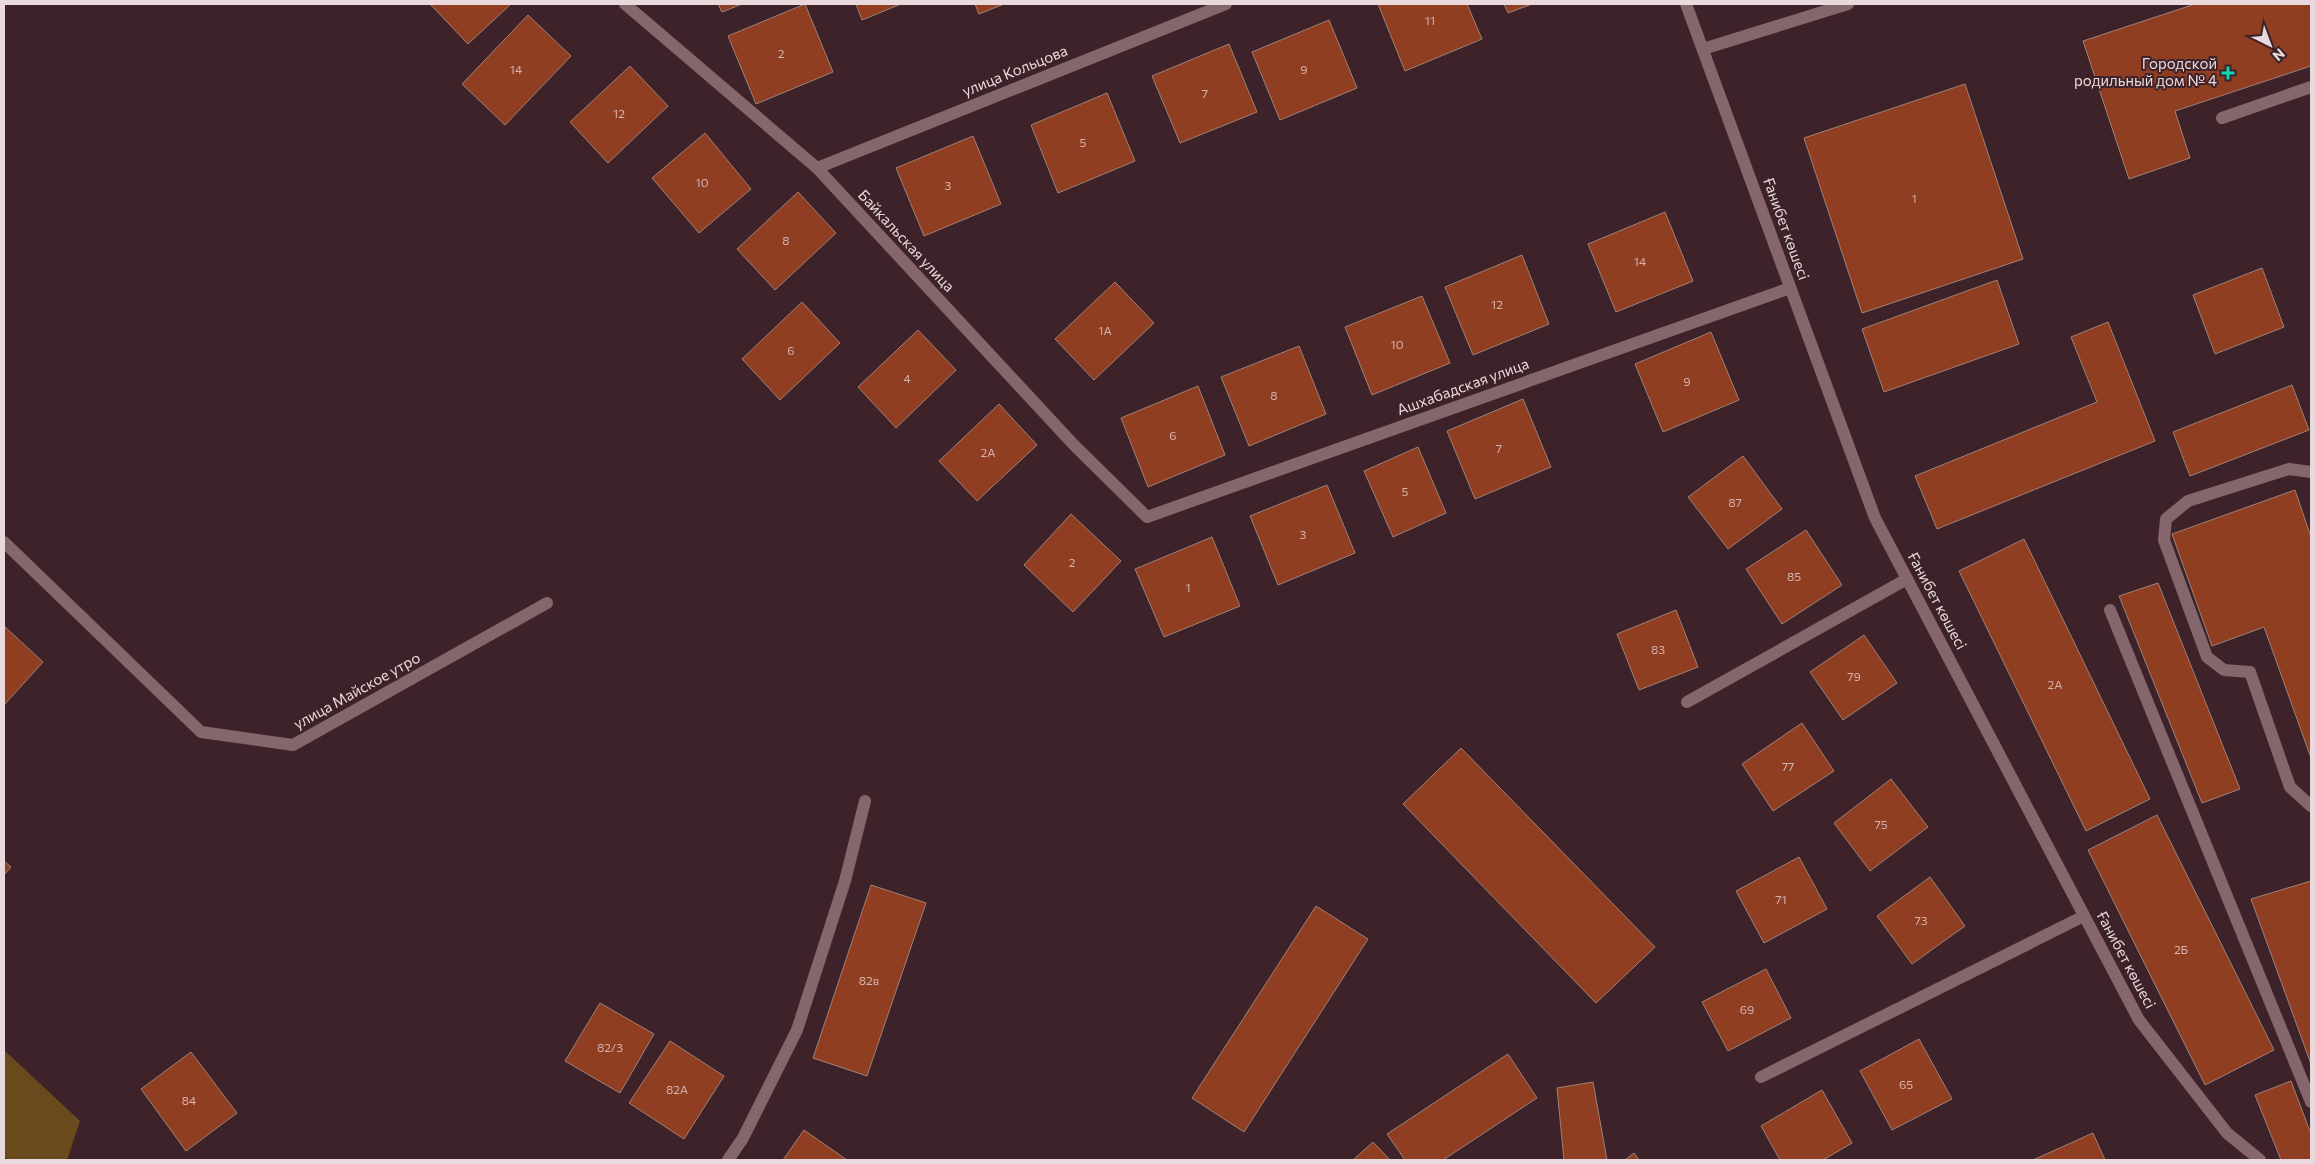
<svg xmlns="http://www.w3.org/2000/svg" width="2315" height="1164" font-family="Commissioner,sans-serif">
<style>
.green{fill:#694a1d}
.building{fill:#903e22;stroke:#9f8177}
.lines{fill:none;stroke-linecap:round;stroke-linejoin:round}
.minor{stroke:#84666c;stroke-width:12}
.poi-dot{fill:#0bd5b5;stroke:#3d2329;stroke-width:2}
.labels{text-anchor:middle;stroke-width:4;stroke-linejoin:round;paint-order:stroke}
.number-label{font-size:12px;fill:#d4b2ae}
.poi-label{font-size:15px;fill:#ead9dc;stroke:#3d2329;text-anchor:end}
.street-label{font-size:15px;fill:#ead9dc;stroke:#3d2329}
</style>
<rect width="100%" height="100%" fill="#3d2329"/>
<!-- green -->
<polygon class="green" points="4,1050 80,1121 67,1160 8,1160 4,1156"/>
<!-- building -->
<g class="building">
<polygon points="430,4 511,4 468,44"/>
<polygon points="718,4 742,4 722,12"/>
<polygon points="805,4 833,72 756,104 728,36"/>
<polygon points="856,4 901,4 862,20"/>
<polygon points="975,4 1004,4 979,14"/>
<polygon points="1378,4 1467,4 1482,39 1405,71"/>
<polygon points="1504,4 1532,4 1508,13"/>
<polygon points="2195,4 2311,4 2311,66 2175,111 2190,158 2129,179 2083,41"/>
<polygon points="528,15 571,56 505,125 462,84"/>
<polygon points="1329,20 1357,88 1280,120 1252,52"/>
<polygon points="1229,44 1257,112 1180,143 1152,76"/>
<polygon points="630,66 668,106 608,163 570,122"/>
<polygon points="1965,84 2023,259 1862,313 1804,138"/>
<polygon points="1107,93 1135,161 1058,193 1031,125"/>
<polygon points="705,133 751,189 699,233 652,178"/>
<polygon points="973,136 1001,204 924,236 896,168"/>
<polygon points="798,192 836,233 775,290 737,249"/>
<polygon points="1665,212 1693,281 1616,312 1588,244"/>
<polygon points="1522,255 1549,324 1473,355 1445,287"/>
<polygon points="2262,268 2284,327 2215,354 2193,295"/>
<polygon points="1997,280 2019,344 1884,392 1862,329"/>
<polygon points="1115,282 1154,323 1094,380 1055,339"/>
<polygon points="1422,296 1450,363 1372,395 1345,327"/>
<polygon points="802,302 840,343 780,400 742,359"/>
<polygon points="2108,322 2155,441 1937,529 1915,476 2097,402 2071,337"/>
<polygon points="918,330 956,370 896,428 858,387"/>
<polygon points="1711,332 1739,400 1663,432 1635,364"/>
<polygon points="1299,346 1326,414 1249,446 1221,377"/>
<polygon points="2292,385 2309,430 2190,476 2173,432"/>
<polygon points="1198,386 1225,455 1148,487 1121,418"/>
<polygon points="1523,399 1551,467 1475,499 1447,431"/>
<polygon points="999,404 1037,445 977,501 939,461"/>
<polygon points="1418,447 1446,513 1393,537 1364,471"/>
<polygon points="1743,456 1782,509 1728,549 1688,497"/>
<polygon points="1327,485 1355,553 1278,585 1250,516"/>
<polygon points="2295,490 2311,537 2311,758 2264,627 2212,646 2172,534"/>
<polygon points="1071,514 1121,561 1073,612 1024,565"/>
<polygon points="1806,530 1842,585 1782,624 1746,569"/>
<polygon points="1212,537 1240,606 1164,637 1135,569"/>
<polygon points="2024,539 2150,799 2086,831 1959,571"/>
<polygon points="2158,583 2240,789 2202,803 2119,596"/>
<polygon points="1676,610 1698,667 1639,690 1617,634"/>
<polygon points="4,626 43,662 4,705"/>
<polygon points="1864,635 1897,683 1843,720 1810,672"/>
<polygon points="1802,723 1834,771 1773,811 1742,764"/>
<polygon points="1461,748 1655,947 1596,1003 1403,804"/>
<polygon points="1891,779 1928,827 1870,871 1834,823"/>
<polygon points="2157,815 2274,1050 2205,1085 2088,850"/>
<polygon points="1799,857 1827,909 1764,943 1736,891"/>
<polygon points="4,861 11,867 4,875"/>
<polygon points="1930,877 1965,926 1912,964 1877,916"/>
<polygon points="2311,881 2311,1064 2251,899"/>
<polygon points="871,885 926,903 867,1076 813,1058"/>
<polygon points="1316,906 1368,939 1244,1132 1192,1098"/>
<polygon points="1766,969 1791,1018 1728,1051 1702,1002"/>
<polygon points="600,1003 654,1034 620,1093 565,1061"/>
<polygon points="1919,1039 1952,1099 1892,1130 1860,1071"/>
<polygon points="670,1041 724,1076 684,1139 629,1103"/>
<polygon points="191,1052 237,1113 186,1151 141,1089"/>
<polygon points="1508,1054 1537,1098 1443,1160 1405,1160 1387,1134"/>
<polygon points="2291,1081 2311,1134 2311,1160 2281,1160 2255,1095"/>
<polygon points="1593,1082 1607,1160 1564,1160 1557,1088"/>
<polygon points="1822,1090 1852,1143 1823,1160 1780,1160 1761,1126"/>
<polygon points="804,1130 847,1160 783,1160"/>
<polygon points="2093,1133 2105,1160 2033,1160"/>
<polygon points="1373,1142 1390,1160 1353,1160"/>
<polygon points="1634,1153 1639,1160 1625,1160"/>
</g>
<g class="lines">
<!-- minor -->
<g class="minor">
<polyline points="625,4 817,168 1073,444 1147,517 1790,288"/>
<polyline points="1686,4 1875,518 2139,1020 2227,1133 2260,1160"/>
<polyline points="1703,49 1848,4"/>
<polyline points="2222,118 2311,87"/>
<polyline points="817,168 1226,4"/>
<polyline points="2311,472 2289,469 2188,501 2166,519 2164,540 2207,657 2224,670 2250,672 2290,787 2311,806"/>
<polyline points="4,542 201,732 293,745 547,603"/>
<polyline points="2110,610 2311,1102"/>
<polyline points="1687,702 1907,579"/>
<polyline points="1761,1077 2084,916"/>
<polyline points="728,1160 743,1138 797,1030 845,881 865,801"/>
</g>
</g>
<!-- markers -->
<path class="poi-dot" d="M2225.5 65.5h5v5h5v5h-5v5h-5v-5h-5v-5h5z"/>
<g class="labels">
<!-- number labels -->
<g class="number-label">
<text x="1430" y="25">11</text>
<text x="781" y="58">2</text>
<text x="516" y="74">14</text>
<text x="1304" y="74">9</text>
<text x="1205" y="98">7</text>
<text x="619" y="118">12</text>
<text x="1083" y="147">5</text>
<text x="702" y="187">10</text>
<text x="948" y="190">3</text>
<text x="1914" y="203">1</text>
<text x="786" y="245">8</text>
<text x="1640" y="266">14</text>
<text x="1497" y="309">12</text>
<text x="1105" y="335">1А</text>
<text x="1397" y="349">10</text>
<text x="791" y="355">6</text>
<text x="907" y="383">4</text>
<text x="1687" y="386">9</text>
<text x="1274" y="400">8</text>
<text x="1173" y="440">6</text>
<text x="1499" y="453">7</text>
<text x="988" y="457">2А</text>
<text x="1405" y="496">5</text>
<text x="1735" y="507">87</text>
<text x="1303" y="539">3</text>
<text x="1072" y="567">2</text>
<text x="1794" y="581">85</text>
<text x="1188" y="592">1</text>
<text x="1658" y="654">83</text>
<text x="1854" y="681">79</text>
<text x="2055" y="689">2А</text>
<text x="1788" y="771">77</text>
<text x="1881" y="829">75</text>
<text x="1781" y="904">71</text>
<text x="1921" y="925">73</text>
<text x="2181" y="954">2Б</text>
<text x="869" y="985">82в</text>
<text x="1747" y="1014">69</text>
<text x="610" y="1052">82/3</text>
<text x="1906" y="1089">65</text>
<text x="677" y="1094">82А</text>
<text x="189" y="1105">84</text>
</g>
<!-- poi labels -->
<g class="poi-label">
<text x="2217" y="69">Городской<tspan x="2217" dy="17">родильный дом № 4</tspan></text>
</g>
<!-- street labels -->
<g class="street-label">
<text transform="translate(1015 71) rotate(-22)" y="5">улица Кольцова</text>
<text transform="translate(1786 229) rotate(70)" y="5">Ғанибет көшесі</text>
<text transform="translate(906 241) rotate(47)" y="5">Байкальская улица</text>
<text transform="translate(1463 387) rotate(-20)" y="5">Ашхабадская улица</text>
<text transform="translate(1937 601) rotate(62)" y="5">Ғанибет көшесі</text>
<text transform="translate(357 691) rotate(-29)" y="5">улица Майское утро</text>
<text transform="translate(2126 960) rotate(62)" y="5">Ғанибет көшесі</text>
</g>
</g>
<!-- border -->
<rect width="2315" height="1164" fill="none" stroke="#ead9dc" stroke-width="10"/>
<!-- north arrow -->
<g transform="translate(2270 45) rotate(138)" stroke="#3d2329" stroke-width="4" paint-order="stroke">
<path d="M0-4L9 19L0 12L-9 19Z" fill="#ead9dc"/>
<text y="-8" font-size="14" font-weight="bold" text-anchor="middle" fill="#ead9dc">N</text>
</g>
</svg>
